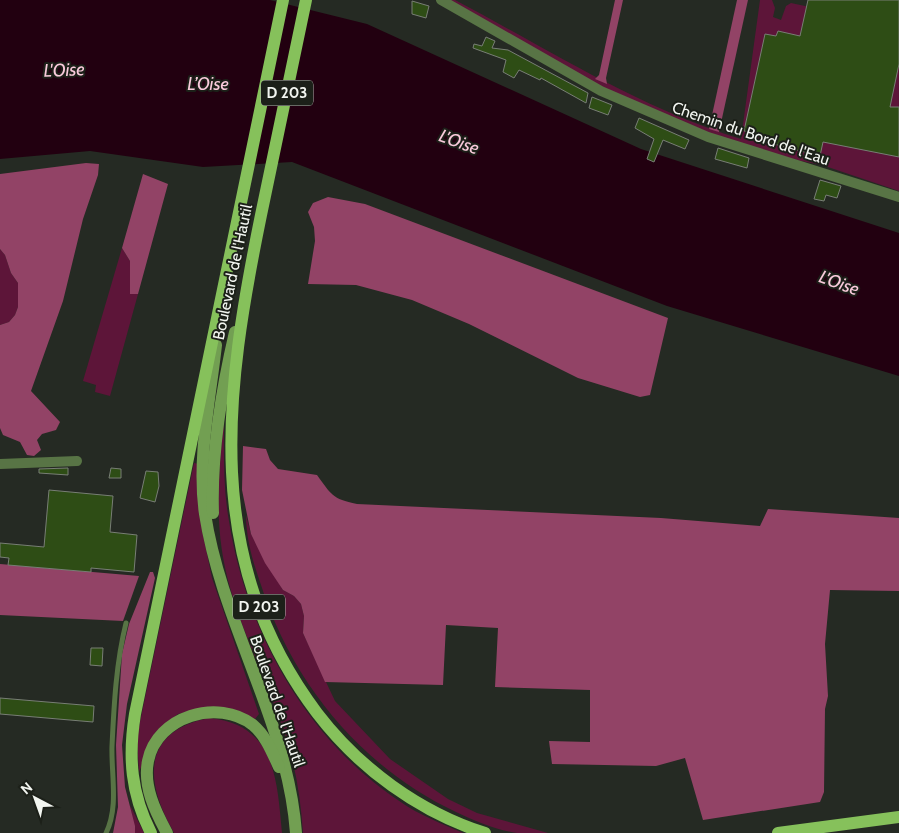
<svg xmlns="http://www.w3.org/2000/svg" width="899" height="833" font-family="Cabin,sans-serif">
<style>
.green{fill:#5d1539}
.forest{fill:#924366}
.water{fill:#220010}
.building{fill:#2e4d15;stroke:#787e75}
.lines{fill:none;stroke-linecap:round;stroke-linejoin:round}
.service{stroke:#587445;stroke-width:5}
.minor{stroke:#587445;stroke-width:10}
.secondary{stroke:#729f52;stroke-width:12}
.primary{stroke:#86c15b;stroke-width:12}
.labels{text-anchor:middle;stroke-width:4;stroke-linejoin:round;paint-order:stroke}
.shield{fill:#1c2019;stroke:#b2b5b0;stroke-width:1}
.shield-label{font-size:15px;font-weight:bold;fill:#f2f5f0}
.street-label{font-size:16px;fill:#f2f5f0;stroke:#1c2019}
.water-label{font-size:18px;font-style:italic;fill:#facbdc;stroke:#1c2019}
</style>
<rect width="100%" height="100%" fill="#252a23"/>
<!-- green -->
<g class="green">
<path d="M447,0H455C550,50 637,107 741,139L760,0H772L775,8L773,17L781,20L786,6L791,3L847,15L857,56L899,64V143L896,156L899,157V191L822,165L785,158L724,139L599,86Z"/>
<polygon points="122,248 130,261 130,294 138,294 110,396 95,392 96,385 83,381"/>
<polygon points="0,249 5,255 11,273 18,283 18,307 15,315 9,322 0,325"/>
<path d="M224,419C224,453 223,488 229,521C247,637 312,750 415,811C430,819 447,826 463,833H303C301,804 297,775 289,747C273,694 247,645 231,591C213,530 218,481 224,419Z"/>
<polygon points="194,463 199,464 202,530 212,578 259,714 255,719 208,707 178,714 155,733 139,772 137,740 140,722"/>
<path d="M246,515L251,534L283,590L294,596L301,604L304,616L303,633L335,701L390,759L448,799L477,813L548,833C538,833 527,833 517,833C496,830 475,821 456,812C362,768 292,683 261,585C253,562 246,539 246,515Z"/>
<path d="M209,718C275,724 277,779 282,833H174L172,829C144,779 143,731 209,718Z"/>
<polygon points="130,805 144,833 135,833"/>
</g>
<!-- forest -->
<g class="forest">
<polygon points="615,0 623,0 606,78 607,84 595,79 599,75"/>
<polygon points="737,0 748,0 719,132 709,129"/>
<polygon points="86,163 99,164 98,175 83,219 63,301 31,391 60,422 56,430 42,434 37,440 41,450 34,456 27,455 20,442 3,435 0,428 0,325 9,322 15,315 18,307 18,283 11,273 5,255 0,249 0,174"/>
<polygon points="143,174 168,184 138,294 130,294 130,261 122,248"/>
<polygon points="328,197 365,204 668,318 650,395 640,397 578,378 469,324 412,300 356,285 308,284 315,241 314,227 308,212 313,203"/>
<path d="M243,446L266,449L270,460L278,469L317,475C331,494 332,499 357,504L661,518L760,526L768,509L899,518V591L830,590L825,644L828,696L825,709L824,792L820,802L703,820L685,758L656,766L552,764L549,741L590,742V690L495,687L498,628L446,625L443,685L325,682L303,633L304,616L301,604L294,596L283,590L265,563L251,534L242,490Z"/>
<polygon points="0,564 139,576 123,621 0,615"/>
<polygon points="150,572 153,572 155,578 127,704 122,745 125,787 135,826 135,833 113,833 118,807 116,745 122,654 129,624"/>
</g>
<!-- water -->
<polygon class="water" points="0,0 270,0 367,24 641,149 899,233 899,376 667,306 292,162 203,167 90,151 0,159"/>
<!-- building -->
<g class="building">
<polygon points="808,0 899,0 899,64 890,107 899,107 899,157 823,142 820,156 766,142 767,136 744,131 765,34 776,36 778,31 800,36"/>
<polygon points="412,1 429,6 426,18 412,14"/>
<polygon points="486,37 495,41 492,48 508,50 588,93 586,103 541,78 540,80 519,70 514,78 503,72 506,60 473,48 474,44 482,46"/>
<polygon points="592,97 612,105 608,115 589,108"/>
<polygon points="639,118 689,140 685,149 663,140 654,162 647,159 654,139 635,128"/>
<polygon points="718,148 749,158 747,168 715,159"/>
<polygon points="820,180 841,186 837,198 826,195 824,201 814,199"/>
<polygon points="68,468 68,475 39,473 39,469"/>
<polygon points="111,468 121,469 121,478 109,478"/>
<polygon points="146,471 158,472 159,486 155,502 140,498"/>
<polygon points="49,490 113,496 110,532 137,535 134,572 91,568 91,572 8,565 9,558 0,557 0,543 44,547"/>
<polygon points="91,648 103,648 102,666 90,665"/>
<polygon points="0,698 94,706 93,722 0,714"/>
</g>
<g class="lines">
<!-- service -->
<path class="service" d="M106,833C119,807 111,774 112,746C114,705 116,663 126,623"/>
<!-- minor -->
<g class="minor">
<polyline points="441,0 601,91 708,137 899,197"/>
<polyline points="0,464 77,461"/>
</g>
<!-- secondary -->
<g class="secondary">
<path d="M216,345C210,400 197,459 205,514C222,624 288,722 296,833"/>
<path d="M213,513C211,452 221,392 235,332"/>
<path d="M167,833C155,811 143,786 148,761C157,716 218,698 253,725C266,736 272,752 279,767"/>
</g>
<!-- primary -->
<g class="primary">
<path d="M306,0C291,72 276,143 261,215C225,391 201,559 317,713C359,768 419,812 485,833"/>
<path d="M151,833C131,794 128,757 135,714L283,0"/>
<polyline points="778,833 899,817"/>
</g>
</g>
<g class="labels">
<!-- shield labels -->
<g class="shield">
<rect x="261" y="80.5" width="52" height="25" rx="4"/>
<rect x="233" y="594.5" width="52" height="25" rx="4"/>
</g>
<g class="shield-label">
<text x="287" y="98">D 203</text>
<text x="259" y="612">D 203</text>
</g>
<!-- street labels -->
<g class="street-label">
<text transform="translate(751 133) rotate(19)" y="6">Chemin du Bord de l'Eau</text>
<text transform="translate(232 272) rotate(-78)" y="6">Boulevard de l'Hautil</text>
<text transform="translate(278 701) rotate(71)" y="6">Boulevard de l'Hautil</text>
</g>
<!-- water labels -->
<g class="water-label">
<text transform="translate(64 70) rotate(-2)" y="6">L'Oise</text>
<text x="208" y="90">L’Oise</text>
<text transform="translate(459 142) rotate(20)" y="6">L'Oise</text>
<text transform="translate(839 283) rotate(20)" y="6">L'Oise</text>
</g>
</g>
<!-- north arrow -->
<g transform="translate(35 798) rotate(319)" stroke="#1c2019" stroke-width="4" paint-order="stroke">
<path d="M0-4L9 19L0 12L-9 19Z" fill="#f2f5f0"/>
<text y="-8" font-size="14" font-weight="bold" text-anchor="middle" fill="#f2f5f0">N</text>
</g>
</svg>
